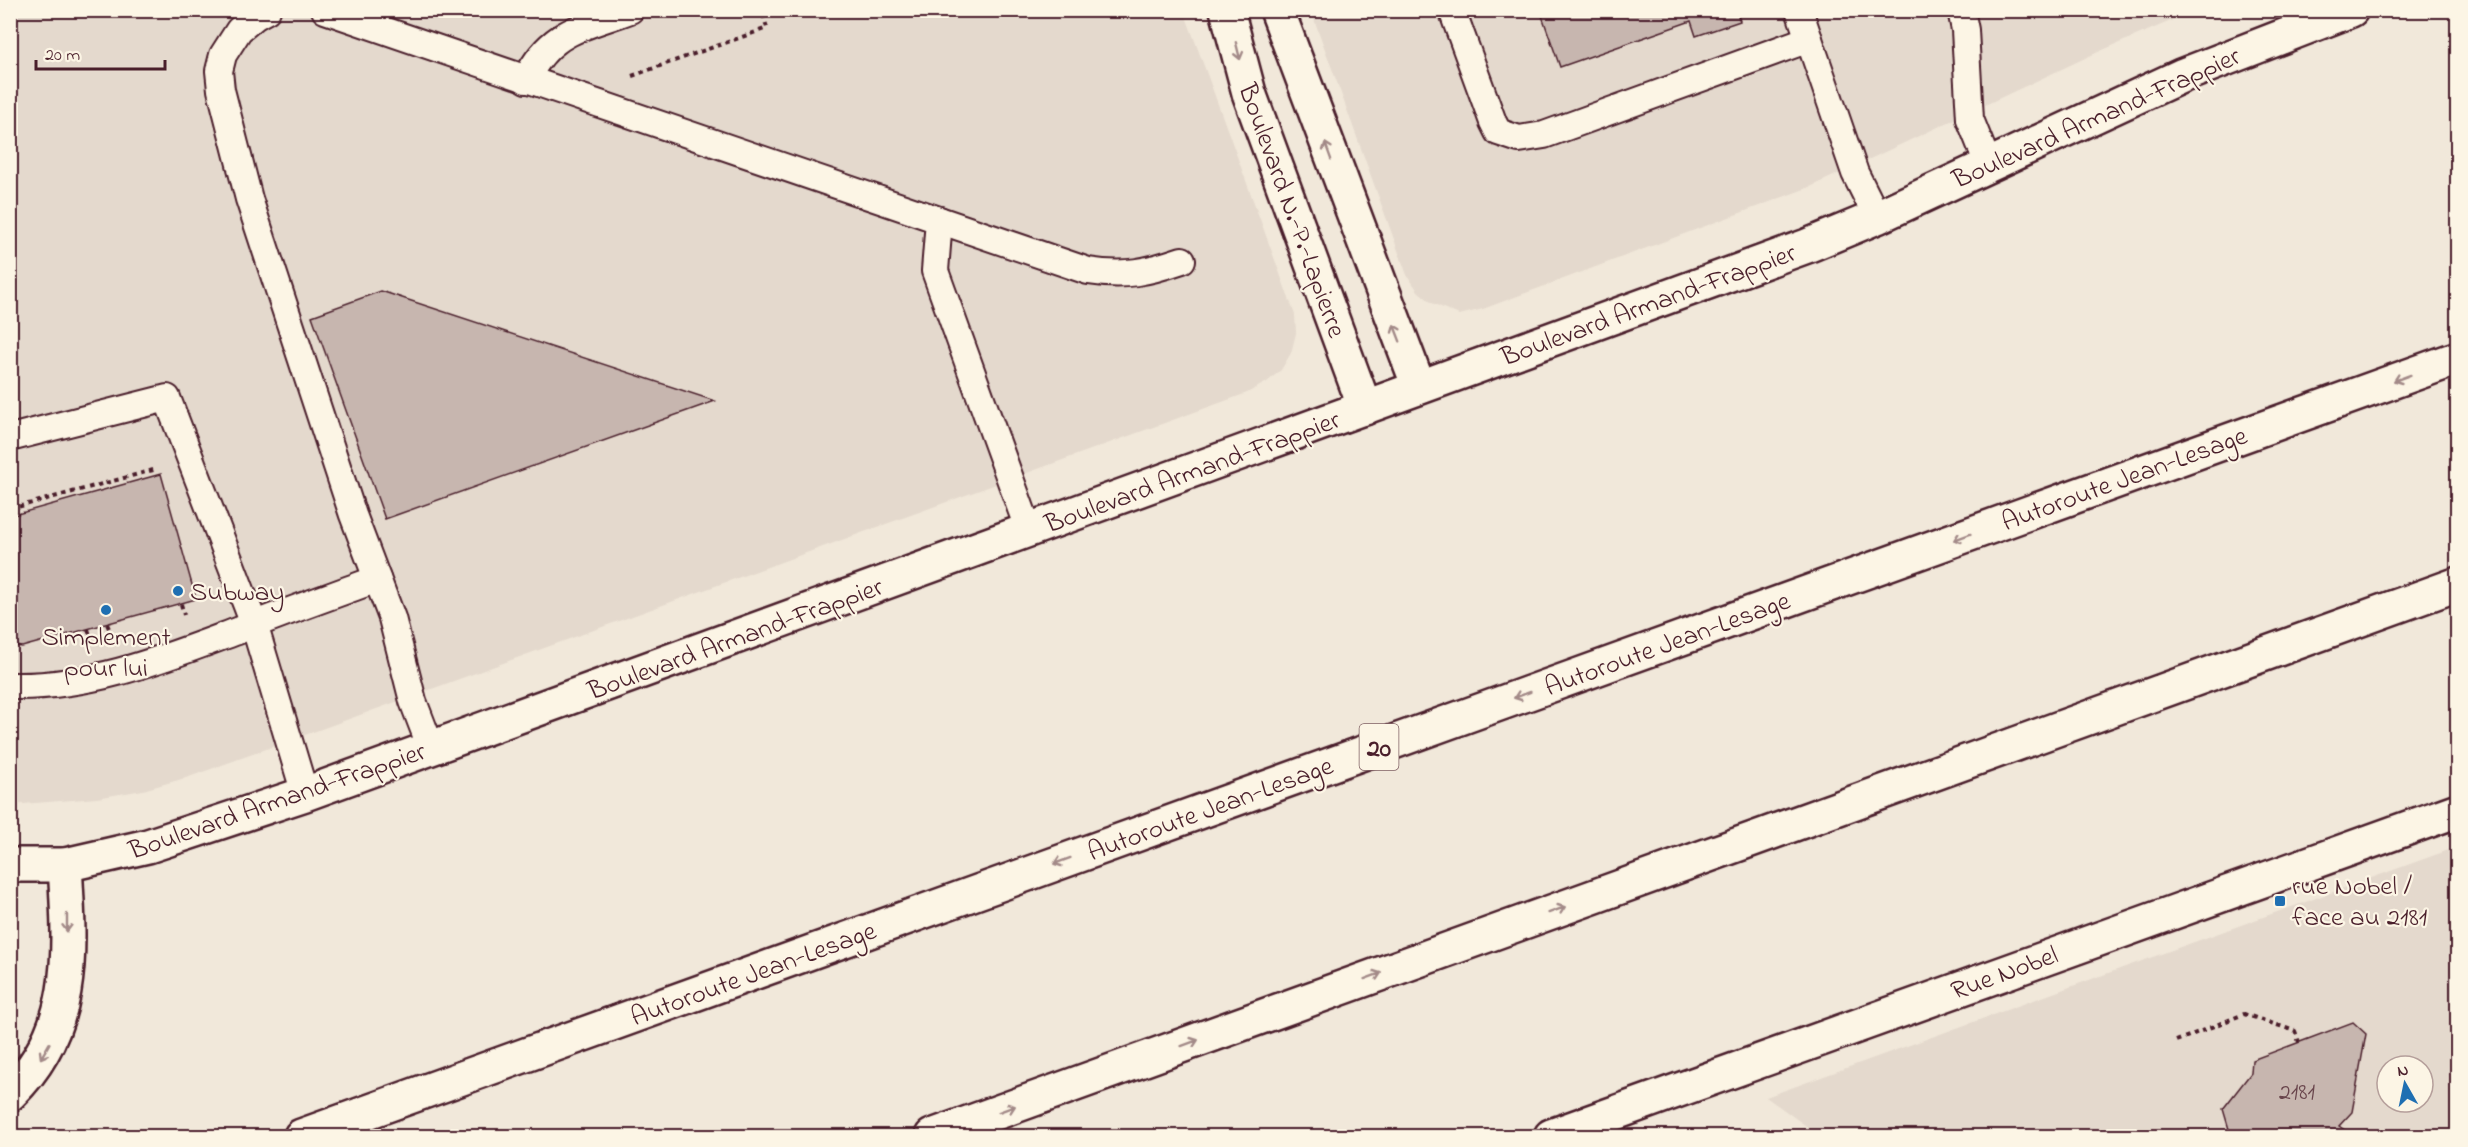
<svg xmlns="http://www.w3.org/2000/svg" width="2468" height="1147" font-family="'Indie Flower',sans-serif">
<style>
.built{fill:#e4d9cd;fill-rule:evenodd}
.building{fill:#c7b6af;stroke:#4a1f2b;stroke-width:1.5}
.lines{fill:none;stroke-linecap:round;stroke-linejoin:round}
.service-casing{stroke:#4a1f2b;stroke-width:30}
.tertiary-casing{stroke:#4a1f2b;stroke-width:38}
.motorway-casing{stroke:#4a1f2b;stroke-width:38}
.path{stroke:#4a1f2b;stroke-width:4;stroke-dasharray:4.5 4.5;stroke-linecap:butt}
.service{stroke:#fcf5e5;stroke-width:26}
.tertiary{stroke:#fcf5e5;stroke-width:33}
.motorway{stroke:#fcf5e5;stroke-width:33}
.oneway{stroke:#a38a88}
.poi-dot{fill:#1f6fb2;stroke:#fcf5e5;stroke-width:2}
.labels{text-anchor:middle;stroke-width:4.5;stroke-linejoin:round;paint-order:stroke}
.number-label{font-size:24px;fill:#69454c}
.shield{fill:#fcf5e5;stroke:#7f5f63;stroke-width:1.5}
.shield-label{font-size:26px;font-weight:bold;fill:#4a1f2b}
.street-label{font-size:27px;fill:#4a1f2b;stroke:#fcf5e5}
.poi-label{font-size:27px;fill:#4a1f2b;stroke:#fcf5e5;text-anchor:start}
</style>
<rect width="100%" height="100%" fill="#f1e8da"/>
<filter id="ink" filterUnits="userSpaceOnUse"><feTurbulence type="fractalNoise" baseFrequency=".0167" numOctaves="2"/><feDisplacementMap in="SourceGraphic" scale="12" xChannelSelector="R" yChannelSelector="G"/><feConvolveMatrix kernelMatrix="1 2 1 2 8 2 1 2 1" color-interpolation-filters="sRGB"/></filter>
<g filter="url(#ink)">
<!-- built -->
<g class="built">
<polygon points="11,11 1184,11 1295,315 1296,333 1291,353 1281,370 1267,382 1247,393 189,777 143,790 97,798 11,805"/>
<polygon points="1311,11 2194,11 2098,52 1810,187 1483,309 1459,315 1432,303 1418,291 1407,275"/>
<path d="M2457,847V1136H1820L1766,1097ZM2387,1066H2423V1102H2387Z"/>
</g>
<!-- building -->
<g class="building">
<polygon points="1540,10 1736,10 1740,21 1696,36 1691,21 1560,67"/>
<polygon points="381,291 715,401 385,519 312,316"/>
<polygon points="161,474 196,599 22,647 10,645 10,516"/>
<polygon points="2353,1022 2366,1034 2352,1112 2339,1126 2353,1136 2231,1136 2223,1109 2251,1073 2252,1060"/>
</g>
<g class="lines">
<!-- service casing -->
<g class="service-casing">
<g id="service">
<polyline points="267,10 256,16 239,30 223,55 219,71 221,90 249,199 353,515 392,618 413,701 431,748"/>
<path d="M325,10L1088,271C1125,277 1147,272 1182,260"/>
<polyline points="1452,10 1493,122 1498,132 1519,139 1544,135 1809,39"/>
<polyline points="1799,10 1855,173 1877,217"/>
<polyline points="1961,10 1965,30 1970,119 1988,164"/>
<path d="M526,80C550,30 582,28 630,10"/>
<polyline points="939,220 935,271 1029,531"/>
<polyline points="10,438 167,398 254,624 305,794"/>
<path d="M10,686C92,688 165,658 240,630C285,612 331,596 377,579"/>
</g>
</g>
<!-- tertiary casing -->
<g class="tertiary-casing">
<g id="tertiary">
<polyline points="1227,10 1249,93 1365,408"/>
<polyline points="1277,10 1419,387"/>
<polyline points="10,865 65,865 148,846 305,794 1807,246 1877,217 2181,76 2351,10"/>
<polyline points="1551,1136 2458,810"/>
</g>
</g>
<!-- motorway casing -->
<g class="motorway-casing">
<g id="motorway">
<path d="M10,1094C77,1029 70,951 65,865"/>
<polyline points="301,1136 2458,358"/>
<polyline points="932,1136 2458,584"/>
</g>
</g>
<!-- path -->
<g class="path">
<polyline points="632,76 767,28 762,10"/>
<polyline points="10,509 157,469"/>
<polyline points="181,604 184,615"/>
<polyline points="107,624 113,637"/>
<polyline points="88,629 92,642"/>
<polyline points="2176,1041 2244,1014 2295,1031 2299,1042"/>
</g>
<!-- service -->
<use href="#service" class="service"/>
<!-- tertiary -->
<use href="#tertiary" class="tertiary"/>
<!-- motorway -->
<use href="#motorway" class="motorway"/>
</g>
<!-- one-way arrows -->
<defs><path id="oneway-shaft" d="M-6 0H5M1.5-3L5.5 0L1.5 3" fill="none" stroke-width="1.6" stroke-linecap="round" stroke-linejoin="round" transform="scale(1.5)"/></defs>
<g class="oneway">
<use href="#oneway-shaft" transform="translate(1238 51) rotate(76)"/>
<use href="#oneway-shaft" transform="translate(1328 151) rotate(-110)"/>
<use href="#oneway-shaft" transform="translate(1397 333) rotate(-111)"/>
<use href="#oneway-shaft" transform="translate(2402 378) rotate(160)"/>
<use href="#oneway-shaft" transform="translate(1962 537) rotate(160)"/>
<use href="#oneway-shaft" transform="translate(1522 695) rotate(160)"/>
<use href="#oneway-shaft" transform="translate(1062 861) rotate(160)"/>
<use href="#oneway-shaft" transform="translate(1557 910) rotate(-20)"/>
<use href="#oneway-shaft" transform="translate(67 923) rotate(90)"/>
<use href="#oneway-shaft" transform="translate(1373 976) rotate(-20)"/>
<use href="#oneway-shaft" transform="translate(1190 1043) rotate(-20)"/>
<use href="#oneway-shaft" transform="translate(45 1051) rotate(120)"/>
<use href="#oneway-shaft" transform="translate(1007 1109) rotate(-20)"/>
</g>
</g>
<!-- markers -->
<g class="poi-dot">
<circle cx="178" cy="591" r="6"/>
<circle cx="106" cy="610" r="6"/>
<rect x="2274" y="895" width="12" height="12" rx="3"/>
</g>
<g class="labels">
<!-- number labels -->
<g class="number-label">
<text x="2297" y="1099">2181</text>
</g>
<!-- shield labels -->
<rect class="shield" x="1359.5" y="724" width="39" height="46" rx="4.5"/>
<g class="shield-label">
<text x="1379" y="756">20</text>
</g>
<!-- street labels -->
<g class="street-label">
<text transform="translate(2096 117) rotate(-24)" y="9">Boulevard Armand-Frappier</text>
<text transform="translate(1293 210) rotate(70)" y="9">Boulevard N.-P.-Lapierre</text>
<text transform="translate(1648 304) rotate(-20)" y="9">Boulevard Armand-Frappier</text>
<text transform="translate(1192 471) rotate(-20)" y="9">Boulevard Armand-Frappier</text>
<text transform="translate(2124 478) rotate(-20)" y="9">Autoroute Jean-Lesage</text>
<text transform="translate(735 638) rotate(-20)" y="9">Boulevard Armand-Frappier</text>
<text transform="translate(1667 643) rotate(-20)" y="9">Autoroute Jean-Lesage</text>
<text transform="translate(277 800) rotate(-19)" y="9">Boulevard Armand-Frappier</text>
<text transform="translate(1210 808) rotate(-20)" y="9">Autoroute Jean-Lesage</text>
<text transform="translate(2004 972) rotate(-20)" y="9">Rue Nobel</text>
<text transform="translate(753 973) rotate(-20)" y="9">Autoroute Jean-Lesage</text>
</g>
<!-- poi labels -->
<g class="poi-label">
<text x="190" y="600">Subway</text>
<text x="106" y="645" text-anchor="middle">Simplement<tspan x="106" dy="31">pour lui</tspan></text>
<text x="2292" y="894">rue Nobel /<tspan x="2292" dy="31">face au 2181</tspan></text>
</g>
</g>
<!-- margin -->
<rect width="2468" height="1147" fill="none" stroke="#fcf5e5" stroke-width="36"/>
<rect x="18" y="18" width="2432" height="1111" fill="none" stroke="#4a1f2b" stroke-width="2" filter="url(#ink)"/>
<!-- north arrow -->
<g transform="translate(2405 1084) rotate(351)"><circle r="28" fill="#fcf5e5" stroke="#b59f9b" stroke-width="1.5"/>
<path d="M0-4.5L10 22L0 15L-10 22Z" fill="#1f6fb2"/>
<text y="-9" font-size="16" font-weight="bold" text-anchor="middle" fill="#4a1f2b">N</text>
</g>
<!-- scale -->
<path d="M36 60v9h129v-9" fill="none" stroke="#4a1f2b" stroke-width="3"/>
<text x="45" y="60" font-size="18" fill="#4a1f2b" stroke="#fcf5e5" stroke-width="4.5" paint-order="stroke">20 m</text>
</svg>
